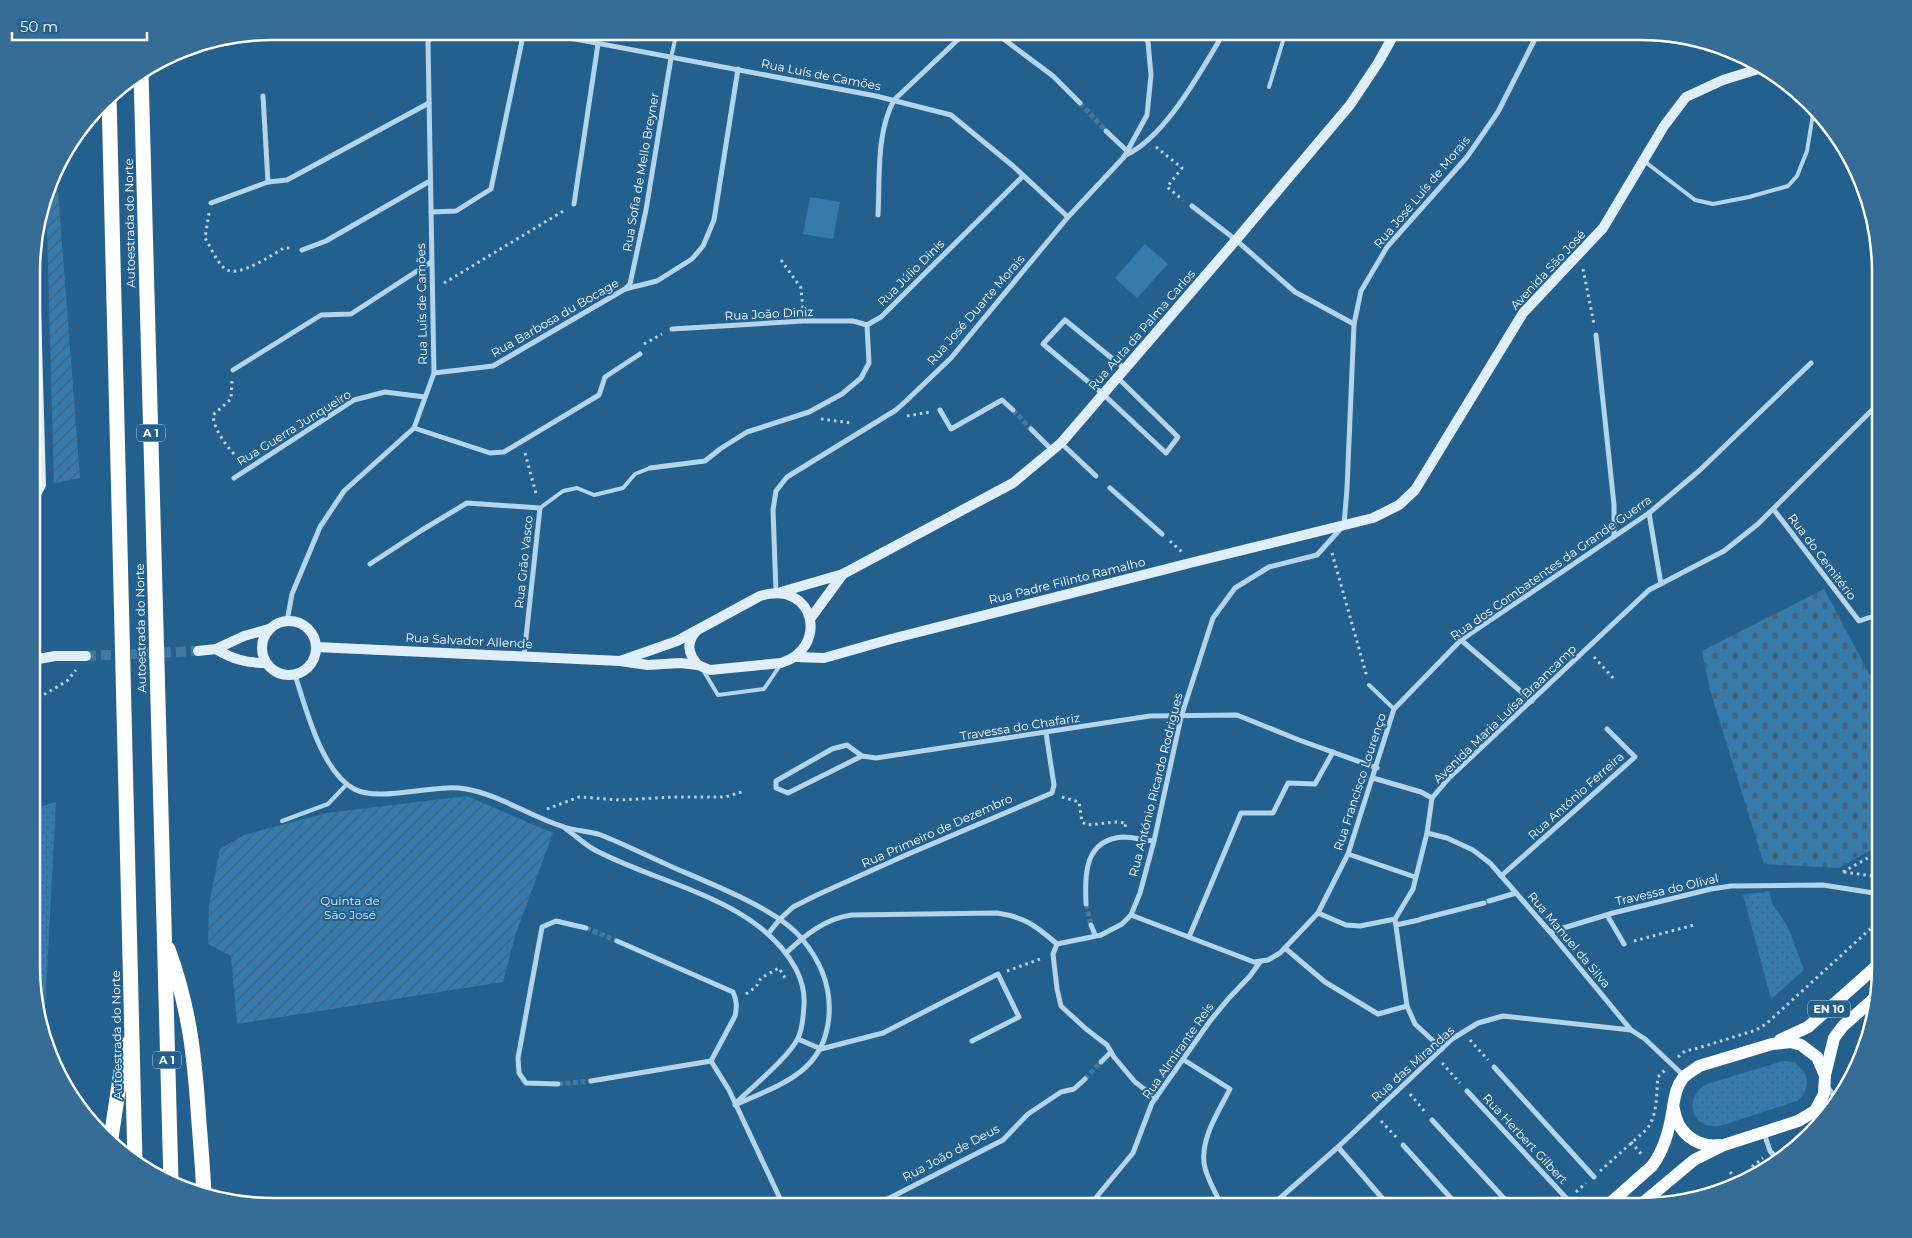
<svg xmlns="http://www.w3.org/2000/svg" width="1912" height="1238" font-family="Montserrat,sans-serif">
<style>
.grass{fill:url(#grass-dots)}
.cemetery{fill:url(#cemetery-stones)}
.park{fill:#377bab}
.garden{fill:url(#garden-furrows)}
.lines{fill:none;stroke-linecap:round;stroke-linejoin:round}
.street-tunnel{stroke:#44789f;stroke-width:5;stroke-dasharray:5 2.5;stroke-linecap:butt}
.secondary-tunnel{stroke:#44789f;stroke-width:10;stroke-dasharray:10 5;stroke-linecap:butt}
.path{stroke:#b3d4eb;stroke-width:3;stroke-dasharray:2.5 4;stroke-linecap:butt}
.lane{stroke:#b3d4eb;stroke-width:4}
.street{stroke:#b3d4eb;stroke-width:5}
.secondary{stroke:#dfeef9;stroke-width:10}
.primary{stroke:#f8fbff;stroke-width:12}
.highway{stroke:#fff;stroke-width:15}
.labels{text-anchor:middle;stroke-width:4;stroke-linejoin:round;paint-order:stroke}
.shield{fill:#23608e;stroke:#bdcfdd;stroke-width:1}
.shield-label{font-size:11px;font-weight:bold;fill:#fff}
.street-label{font-size:12px;fill:#fff;stroke:#23608e}
.park-label{font-size:12px;fill:#d8ebf9;stroke:#23608e}
.rim{fill:none;stroke:#fff;stroke-width:2.5}
</style>
<defs>
<pattern id="grass-dots" width="8" height="8" patternUnits="userSpaceOnUse" patternTransform="scale(1.25)"><rect width="8" height="8" fill="#377bab"/><path d="M2 2h.1M6 6h.1" fill="none" stroke="#42647c" stroke-width="1.8" stroke-linecap="round"/></pattern>
<pattern id="cemetery-stones" width="16" height="16" patternUnits="userSpaceOnUse" patternTransform="scale(1.25)"><rect width="16" height="16" fill="#377bab"/><path d="M2 7V4a2 2 0 0 1 4 0v3zM10 15v-3a2 2 0 0 1 4 0v3z" fill="#42647c"/></pattern>
<pattern id="garden-furrows" width="10" height="10" patternUnits="userSpaceOnUse" patternTransform="scale(1.25)"><rect width="10" height="10" fill="#377bab"/><path d="M-1 1l2-2M0 10L10 0M9 11l2-2" fill="none" stroke="#42647c"/></pattern>
</defs>
<rect width="100%" height="100%" fill="#23608e"/>
<!-- grass -->
<g class="grass">
<polygon points="56,802 44,1028 33,997 33,809"/>
<polygon points="1769,891 1773,905 1788,927 1804,970 1771,999 1743,895"/>
<path d="M1783,1061L1794,1062L1805,1073C1809,1084 1806,1094 1797,1101L1720,1126C1691,1130 1682,1098 1707,1084Z"/>
</g>
<!-- cemetery -->
<polygon class="cemetery" points="1824,589 1880,694 1880,845 1839,868 1764,864 1710,690 1702,651"/>
<!-- park -->
<g class="park">
<polygon points="810,197 840,202 833,239 803,234"/>
<polygon points="1145,244 1168,264 1137,298 1115,278"/>
</g>
<!-- garden -->
<g class="garden">
<polygon points="56,165 80,478 54,483 46,198"/>
<polygon points="467,796 553,833 515,936 503,982 237,1024 231,956 208,944 209,904 220,849 244,835 327,813"/>
</g>
<g class="lines">
<!-- street-tunnel -->
<g class="street-tunnel">
<polyline points="1080,103 1106,131"/>
<polyline points="1013,410 1031,429"/>
<polyline points="1086,904 1091,925"/>
<polyline points="586,928 617,941"/>
<polyline points="1085,1079 1101,1062"/>
<polyline points="558,1084 591,1081"/>
</g>
<!-- secondary-tunnel -->
<polyline class="secondary-tunnel" points="86,656 198,651"/>
<!-- path -->
<g class="path">
<polyline points="1156,147 1182,168 1167,187 1183,200"/>
<path d="M209,213L205,238C210,246 217,262 224,268C237,280 271,255 284,248H291"/>
<polyline points="781,260 801,288 803,310"/>
<polyline points="1583,269 1594,324"/>
<polyline points="444,283 565,210"/>
<polyline points="644,344 662,334"/>
<path d="M232,381L231,399L213,415C214,432 230,450 241,462"/>
<polyline points="907,416 930,412"/>
<polyline points="821,419 852,423"/>
<polyline points="525,453 537,497"/>
<polyline points="1170,541 1182,552"/>
<polyline points="1332,553 1367,677"/>
<polyline points="1594,657 1614,679"/>
<polyline points="33,717 40,697 67,681 76,670"/>
<polyline points="1062,797 1079,802 1082,822 1087,825 1116,822 1126,823 1125,827"/>
<polyline points="547,809 579,797 620,800 674,797 725,797 745,791"/>
<polyline points="1843,872 1880,851"/>
<polyline points="1844,872 1880,877"/>
<polyline points="1634,941 1694,925"/>
<polyline points="1007,971 1043,958"/>
<polyline points="746,994 756,987 761,978 779,968 785,978 787,977"/>
<polyline points="1470,1040 1488,1060"/>
<polyline points="1678,1057 1685,1051 1695,1049 1756,1030 1766,1024 1880,920"/>
<polyline points="1442,1063 1460,1083"/>
<polyline points="1410,1094 1425,1112"/>
<polyline points="1381,1121 1397,1138"/>
<polyline points="1631,1142 1642,1155"/>
<path d="M1600,1171L1647,1129C1658,1114 1656,1095 1658,1077L1665,1070"/>
<polyline points="1730,1172 1738,1181"/>
<polyline points="1747,1179 1753,1166 1763,1158"/>
<polyline points="1576,1192 1586,1183"/>
<polyline points="1676,1194 1681,1199"/>
</g>
<!-- lane -->
<g class="lane">
<polyline points="671,58 677,31"/>
<polyline points="1269,87 1286,31"/>
<polyline points="1644,161 1695,200 1713,204 1749,197 1788,186 1797,176 1807,151 1813,114"/>
<polyline points="540,508 563,491 577,488 594,495 623,488 635,474 650,468"/>
<polyline points="703,670 718,695 764,689 781,664"/>
<polyline points="1369,685 1394,709"/>
<polyline points="282,821 328,804 347,784"/>
</g>
<!-- street -->
<g class="street">
<polyline points="533,31 876,96 951,115 1013,166 1068,217"/>
<polyline points="993,31 1053,76 1080,103"/>
<polyline points="263,96 268,182"/>
<polyline points="1106,131 1127,151"/>
<path d="M1124,156C1165,139 1202,69 1225,31"/>
<polyline points="211,203 268,182 287,180 429,103"/>
<polyline points="574,204 598,44"/>
<polyline points="1192,206 1236,240 1295,292 1354,324"/>
<polyline points="431,212 456,211 491,189 524,31"/>
<path d="M878,215C880,178 876,133 894,100L967,31"/>
<polyline points="302,250 326,241 430,181"/>
<polyline points="625,289 630,284 646,210 671,58"/>
<polyline points="672,329 803,321 853,321 867,325"/>
<polyline points="1596,335 1614,505 1614,536"/>
<polyline points="233,370 321,315 351,314 431,262"/>
<polyline points="434,373 493,366 625,289 657,281 692,259 703,246 714,220 738,69"/>
<polyline points="1118,378 1178,437 1166,453 1103,394 1043,344 1065,320 1125,369"/>
<polyline points="940,410 951,429 1002,400 1013,410"/>
<polyline points="414,428 490,453 504,452 599,395 605,377 640,354"/>
<polyline points="1031,429 1052,450"/>
<polyline points="1061,443 1096,476"/>
<polyline points="650,468 705,461 720,449 747,432 809,412 842,394 861,378 869,363 867,325 881,317 1023,176"/>
<polyline points="234,478 354,400 385,392 425,397"/>
<polyline points="1110,488 1162,534"/>
<polyline points="1774,510 1859,621 1880,614"/>
<polyline points="1649,513 1661,584"/>
<polyline points="370,564 422,530 467,503 540,508 524,656"/>
<polyline points="776,592 773,510 776,491 787,477 896,410 906,401 951,358 1068,217 1124,157 1147,115 1151,75 1148,42 1142,31"/>
<polyline points="287,621 292,594 320,527 344,491 414,428 434,373 428,42 434,31"/>
<polyline points="1461,640 1532,701"/>
<path d="M295,675C306,708 321,771 354,789C380,803 434,783 466,789C500,795 531,817 564,827C576,831 589,831 601,835C624,844 647,856 670,866C706,882 779,909 802,939C823,964 833,992 828,1024C820,1075 776,1086 735,1105"/>
<polyline points="862,756 788,793 776,788 776,781 832,749 847,745 862,756 876,758 1150,716 1237,715 1299,740 1377,768"/>
<polyline points="1373,778 1421,792 1432,798"/>
<path d="M566,829C575,835 584,844 593,849C659,885 758,898 796,969C802,981 805,992 804,1005C803,1017 803,1028 798,1038C789,1057 753,1086 737,1102"/>
<polyline points="1427,833 1447,838 1473,850 1490,863 1550,932 1631,1030 1645,1039 1684,1076"/>
<polyline points="1348,854 1415,877"/>
<polyline points="1501,876 1635,757 1607,729"/>
<polyline points="1489,901 1516,893"/>
<path d="M1086,904C1085,874 1084,840 1123,837C1132,837 1144,840 1154,841"/>
<polyline points="1318,913 1346,925 1360,926 1395,919 1413,889 1427,833 1432,798 1449,778 1649,590 1724,551 1758,524 1880,402"/>
<polyline points="1131,915 1254,962 1268,960 1280,953 1318,913 1348,854 1394,709 1461,640 1649,513 1700,470 1811,363"/>
<polyline points="1607,915 1624,944"/>
<polyline points="1395,919 1407,1006 1415,1024 1442,1049"/>
<polyline points="1421,919 1484,903"/>
<polyline points="1091,925 1095,935"/>
<polyline points="1396,925 1419,920"/>
<polyline points="1550,932 1613,913 1711,889 1731,886 1823,885 1880,894"/>
<polyline points="768,934 780,919 793,907 817,895 906,855 1052,793 1054,785 1046,733"/>
<polyline points="1189,937 1241,813 1273,813 1288,783 1315,784 1333,752"/>
<polyline points="1057,944 1101,935 1122,924 1131,915 1140,893 1154,841 1181,717 1213,618 1235,588 1269,567 1317,555 1344,525 1347,489 1354,324 1361,291 1387,247 1467,157 1498,112 1539,31"/>
<polyline points="1057,944 1053,954 1057,989 1061,1006 1086,1029 1107,1045 1114,1057 1135,1082 1156,1098"/>
<polyline points="1285,948 1325,982 1378,1014 1407,1006"/>
<path d="M786,953C805,935 826,918 852,915L997,913C1025,917 1036,926 1057,944"/>
<polyline points="798,1039 821,1049 883,1033 998,974 1019,1017 972,1041"/>
<path d="M1184,1060L1230,1089C1219,1111 1201,1137 1204,1163C1206,1178 1216,1193 1222,1206"/>
<polyline points="711,1061 729,1090 784,1207"/>
<polyline points="1101,1062 1111,1052"/>
<polyline points="1494,1067 1594,1177"/>
<path d="M591,1081L711,1061L735,1016C737,1007 737,1001 733,992L617,941"/>
<polyline points="558,1084 526,1083 519,1073 518,1058 542,927 556,921 586,928"/>
<polyline points="1827,1086 1838,1102"/>
<polyline points="1467,1091 1568,1200"/>
<polyline points="1813,1116 1823,1116"/>
<polyline points="1432,1120 1511,1206"/>
<polyline points="1764,1133 1770,1151 1777,1159"/>
<polyline points="1403,1145 1458,1206"/>
<polyline points="1338,1147 1389,1206"/>
<polyline points="1089,1206 1133,1153 1152,1103 1210,1021 1229,998 1250,976 1260,962"/>
<polyline points="1271,1206 1338,1147 1452,1039 1478,1023 1503,1016 1631,1030"/>
<polyline points="872,1207 1003,1140 1028,1114 1061,1092 1074,1089 1085,1079"/>
</g>
<!-- secondary -->
<g class="secondary">
<polyline points="33,500 41,485 34,238"/>
<polyline points="781,592 843,574 1013,483 1061,443 1236,240 1350,105 1378,63 1396,31"/>
<polyline points="810,619 843,574"/>
<circle cx="289" cy="648" r="27"/>
<path d="M696,631C686,643 688,654 698,665"/>
<path d="M316,647L620,661L648,665L680,663L698,665L710,670L781,663C829,649 816,579 760,596L677,641L620,661"/>
<path d="M216,649C232,659 246,663 266,663"/>
<polyline points="198,651 216,649 244,636 269,629"/>
<polyline points="796,657 824,658 891,639 1194,562 1373,518 1399,505 1415,490 1523,313 1603,228 1664,126 1686,97 1723,80 1765,67"/>
<polyline points="33,660 55,656 86,656"/>
</g>
<!-- primary -->
<g class="primary">
<polyline points="1780,1040 1808,1027 1880,963"/>
<polyline points="1825,1075 1834,1038 1843,1026 1878,995"/>
<path d="M1674,1109C1677,1132 1696,1148 1719,1145"/>
<path d="M1607,1206L1652,1166C1665,1149 1670,1128 1673,1107C1675,1096 1676,1087 1683,1078C1688,1073 1694,1070 1699,1066L1772,1044L1791,1042L1801,1045L1817,1057L1825,1075L1824,1094L1815,1111L1798,1121L1724,1145L1694,1160L1639,1206"/>
</g>
<!-- highway -->
<g class="highway">
<polyline points="141,73 171,1182"/>
<polyline points="109,96 135,1163"/>
<path d="M168,949C190,1009 195,1060 199,1123C201,1147 203,1171 204,1196"/>
<polyline points="111,1138 125,1045"/>
</g>
</g>
<g class="labels">
<!-- shield labels -->
<g class="shield">
<rect x="137" y="424.5" width="28" height="17" rx="4"/>
<rect x="1808" y="1000.5" width="42" height="17" rx="4"/>
<rect x="153" y="1051.5" width="28" height="17" rx="4"/>
</g>
<g class="shield-label">
<text x="151" y="437">A 1</text>
<text x="1829" y="1013">EN 10</text>
<text x="167" y="1064">A 1</text>
</g>
<!-- street labels -->
<g class="street-label">
<text transform="translate(821 75) rotate(11)" y="4">Rua Luís de Camões</text>
<text transform="translate(641 172) rotate(-80)" y="4">Rua Sofia de Mello Breyner</text>
<text transform="translate(1422 192) rotate(-50)" y="4">Rua José Luís de Morais</text>
<text transform="translate(130 223) rotate(-91)" y="4">Autoestrada do Norte</text>
<text transform="translate(1548 270) rotate(-47)" y="4">Avenida São José</text>
<text transform="translate(911 273) rotate(-45)" y="4">Rua Júlio Dinis</text>
<text transform="translate(422 304) rotate(-91)" y="4">Rua Luís de Camões</text>
<text transform="translate(976 310) rotate(-49)" y="4">Rua José Duarte Morais</text>
<text transform="translate(769 314) rotate(-3)" y="4">Rua João Diniz</text>
<text transform="translate(555 318) rotate(-30)" y="4">Rua Barbosa du Bocage</text>
<text transform="translate(1142 330) rotate(-49)" y="4">Rua Auta da Palma Carlos</text>
<text transform="translate(294 428) rotate(-32)" y="4">Rua Guerra Junqueiro</text>
<text transform="translate(1822 557) rotate(53)" y="4">Rua do Cemitério</text>
<text transform="translate(524 562) rotate(-84)" y="4">Rua Grão Vasco</text>
<text transform="translate(1551 568) rotate(-35)" y="4">Rua dos Combatentes da Grande Guerra</text>
<text transform="translate(1067 581) rotate(-14)" y="4">Rua Padre Filinto Ramalho</text>
<text transform="translate(141 628) rotate(-91)" y="4">Autoestrada do Norte</text>
<text transform="translate(469 641) rotate(3)" y="4">Rua Salvador Allende</text>
<text transform="translate(1505 714) rotate(-44)" y="4">Avenida Maria Luísa Braancamp</text>
<text transform="translate(1020 727) rotate(-9)" y="4">Travessa do Chafariz</text>
<text transform="translate(1360 782) rotate(-72)" y="4">Rua Francisco Lourenço</text>
<text transform="translate(1156 785) rotate(-76)" y="4">Rua António Ricardo Rodrigues</text>
<text transform="translate(1576 796) rotate(-42)" y="4">Rua António Ferreira</text>
<text transform="translate(937 831) rotate(-24)" y="4">Rua Primeiro de Dezembro</text>
<text transform="translate(1667 890) rotate(-13)" y="4">Travessa do Olival</text>
<text transform="translate(1569 940) rotate(50)" y="4">Rua Manuel da Silva</text>
<text transform="translate(117 1035) rotate(-91)" y="4">Autoestrada do Norte</text>
<text transform="translate(1178 1051) rotate(-55)" y="4">Rua Almirante Reis</text>
<text transform="translate(1413 1064) rotate(-42)" y="4">Rua das Mirandas</text>
<text transform="translate(1525 1139) rotate(47)" y="4">Rua Herbert Gilbert</text>
<text transform="translate(951 1153) rotate(-28)" y="4">Rua João de Deus</text>
</g>
<!-- park labels -->
<g class="park-label">
<text x="350" y="905">Quinta de<tspan x="350" dy="14">São José</tspan></text>
</g>
</g>
<!-- crop -->
<path d="M0 0H1912V1238H0ZM272 40H1640A232 232 0 0 1 1872 272V966A232 232 0 0 1 1640 1198H272A232 232 0 0 1 40 966V272A232 232 0 0 1 272 40Z" fill="#356d97" fill-rule="evenodd"/>
<path class="rim" d="M272 40H1640A232 232 0 0 1 1872 272V966A232 232 0 0 1 1640 1198H272A232 232 0 0 1 40 966V272A232 232 0 0 1 272 40Z"/>
<!-- scale -->
<path d="M12 32v8h135v-8" fill="none" stroke="#ffffff" stroke-width="2.5"/>
<text x="20" y="32" font-size="15" fill="#ffffff" stroke="#23608e" stroke-width="4" paint-order="stroke">50 m</text>
</svg>
